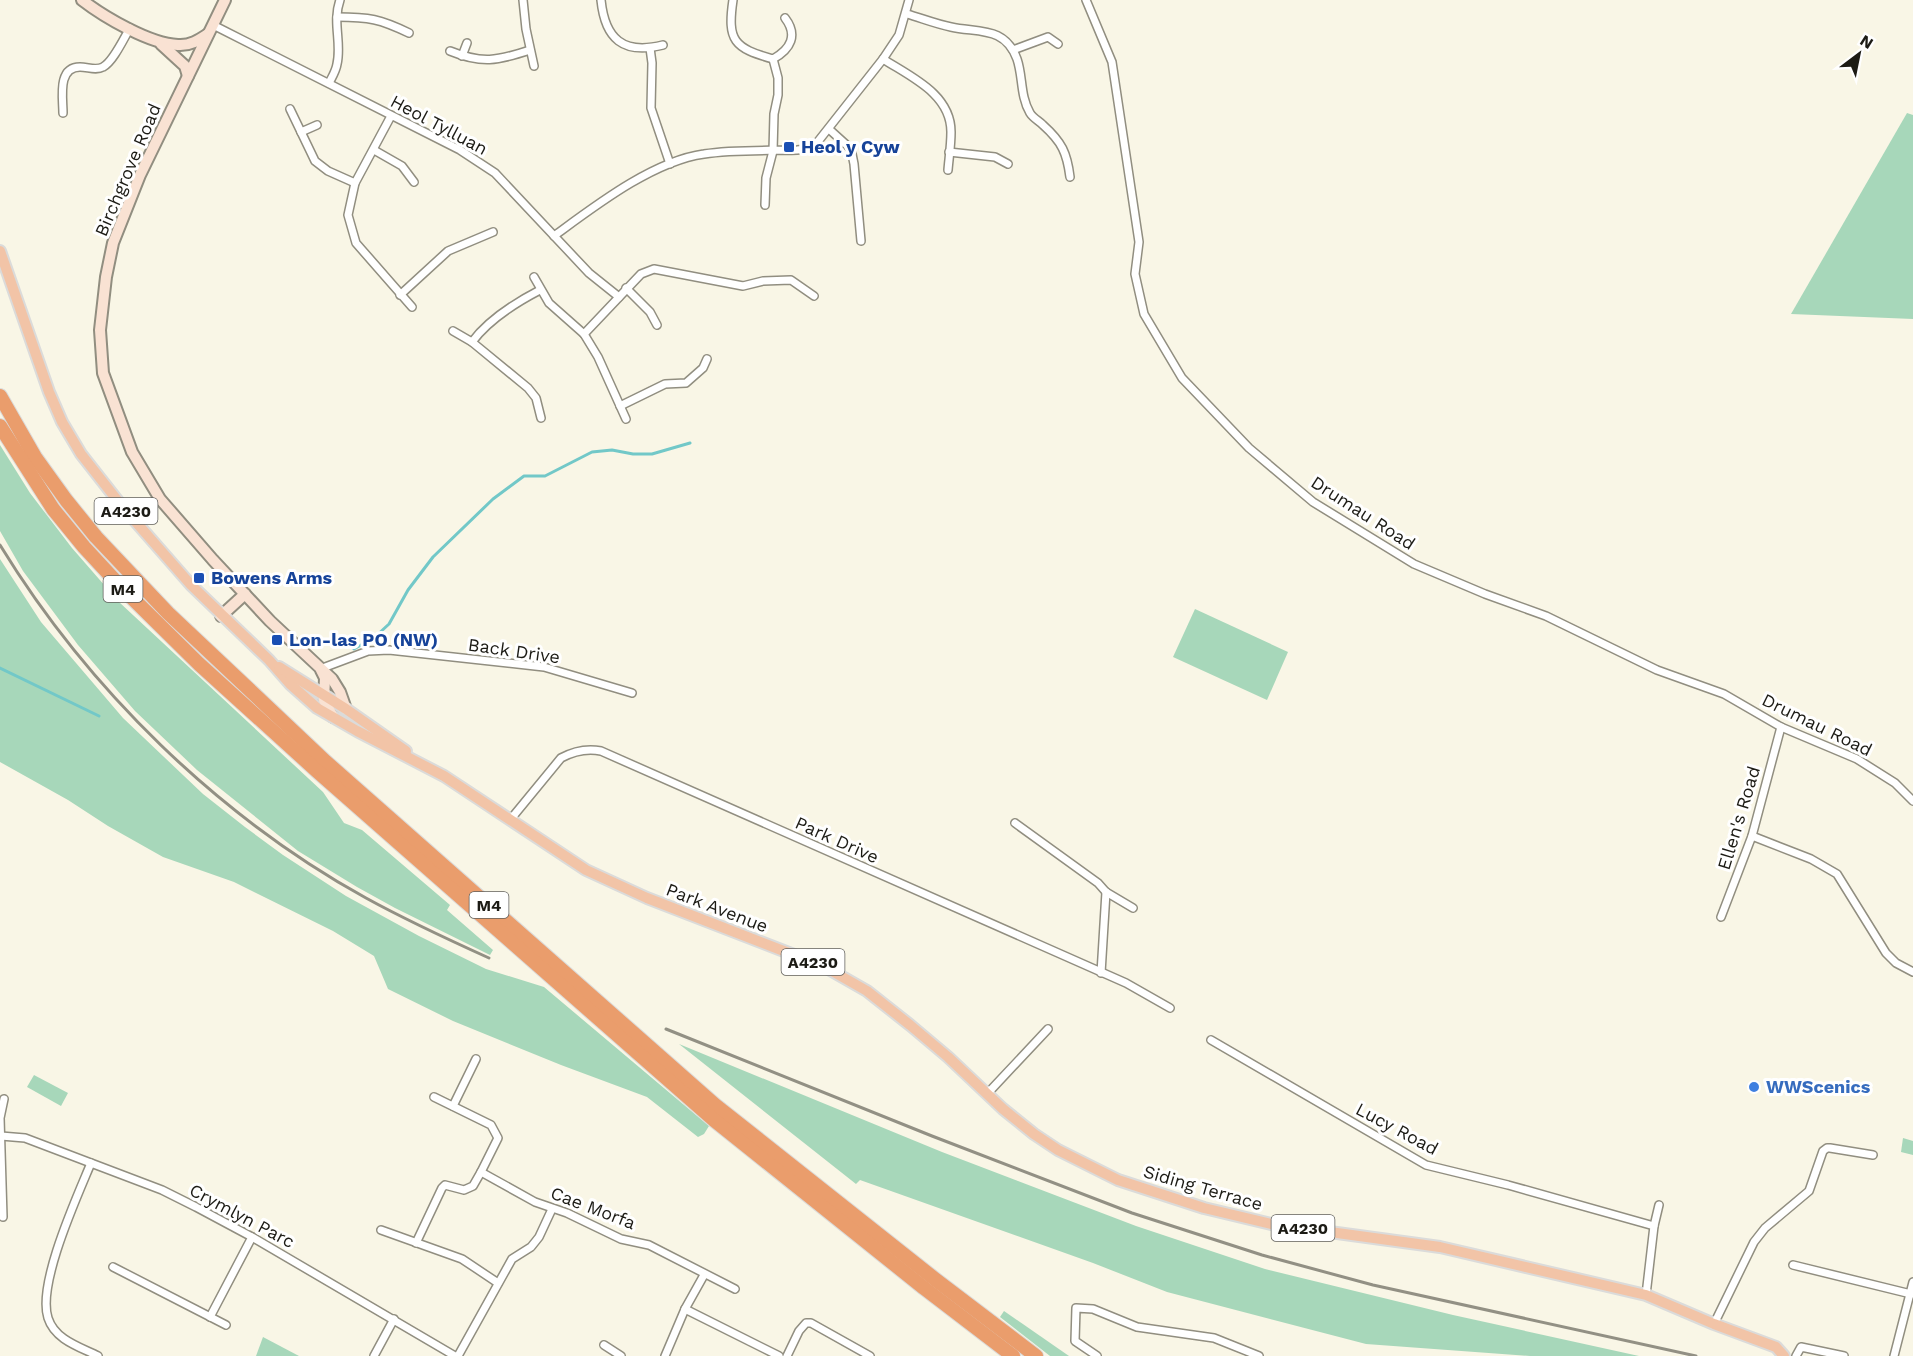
<svg xmlns="http://www.w3.org/2000/svg" width="1913" height="1356" font-family="'Work Sans',sans-serif">
<style>
.green{fill:#a7d7ba}
.lines{fill:none;stroke-linecap:round;stroke-linejoin:round}
.stream{stroke:#72c8c8;stroke-width:3}
.street-casing{stroke:#918e80;stroke-width:10}
.secondary-casing{stroke:#918e80;stroke-width:14}
.primary-casing{stroke:#dbdbda;stroke-width:14}
.highway-casing{stroke:#dbdbda;stroke-width:16}
.street{stroke:#fff;stroke-width:7}
.secondary{stroke:#f9e2d3;stroke-width:10}
.primary{stroke:#f2c4a7;stroke-width:10}
.highway{stroke:#ea9d6c;stroke-width:14}
.rail{stroke:#929084;stroke-width:3}
.transit-dot{fill:#1a4fb4;stroke:#fff;stroke-width:2}
.shop-dot{fill:#3f7fe0;stroke:#fff;stroke-width:2}
.labels{text-anchor:middle;stroke-width:6;stroke-linejoin:round;paint-order:stroke}
.shield{fill:#fff;stroke:#605f5b;stroke-width:1.5}
.shield-label{font-size:16px;font-weight:bold;fill:#1c1b15}
.street-label{font-size:18px;fill:#1c1b15;stroke:#fff}
.transit-label{font-size:18px;font-weight:bold;fill:#164399;stroke:#fff;text-anchor:start}
.shop-label{font-size:18px;font-weight:bold;fill:#366cbe;stroke:#fff;text-anchor:start}
</style>
<rect width="100%" height="100%" fill="#f9f6e6"/>
<!-- green -->
<g class="green">
<polygon points="1907,113 1913,115 1913,319 1791,314"/>
<polygon points="0,445 30,493 72,548 119,602 323,792 344,823 362,830 450,905 447,910 493,950 490,955 395,908 357,887 298,851 197,770 135,711 78,645 23,571 0,531"/>
<polygon points="0,559 41,622 123,718 203,794 245,827 283,855 346,896 419,936 486,969 544,987 709,1126 704,1134 698,1137 647,1097 561,1065 453,1021 388,989 374,956 333,931 234,882 163,857 108,826 68,800 0,762"/>
<polygon points="1195,609 1288,652 1267,700 1173,657"/>
<polygon points="679,1044 942,1152 1136,1226 1265,1269 1453,1315 1639,1356 1530,1356 1366,1344 1167,1292 1093,1263 860,1180 856,1184"/>
<polygon points="34,1075 68,1093 61,1106 27,1087"/>
<polygon points="1903,1138 1913,1141 1913,1155 1901,1152"/>
<polygon points="1004,1311 1069,1356 1050,1356 1000,1317"/>
<polygon points="263,1337 299,1356 256,1356"/>
</g>
<g class="lines">
<!-- stream -->
<g class="stream">
<polyline points="354,649 375,637 389,624 408,590 433,557 493,499 524,476 545,476 592,452 612,450 633,454 652,454 690,443"/>
<polyline points="0,668 99,716"/>
</g>
<!-- street casing -->
<g class="street-casing">
<g id="street">
<polyline points="523,0 526,29 534,66"/>
<path d="M601,0C605,39 623,55 663,45"/>
<path d="M733,0C727,41 734,48 773,59C791,49 798,35 785,18"/>
<polyline points="1086,0 1112,62 1139,242 1135,274 1144,314 1182,378 1249,448 1313,502 1414,564 1485,594 1546,616 1657,670 1724,694 1781,727 1857,759 1895,783 1913,801"/>
<path d="M907,14C921,18 936,24 951,27C978,33 1005,26 1017,59C1023,76 1020,96 1030,113C1033,118 1039,121 1043,125C1062,142 1067,153 1070,177"/>
<path d="M337,17C369,17 380,19 409,33"/>
<polyline points="213,25 460,150 495,173 589,273 619,297"/>
<polyline points="650,48 652,63 651,108 670,164"/>
<polyline points="1013,50 1048,37 1058,44"/>
<path d="M450,51C482,64 497,61 530,50"/>
<polyline points="462,56 467,43"/>
<path d="M883,59C911,77 951,94 951,132C951,145 949,158 948,170"/>
<path d="M329,83C332,77 336,71 337,64C342,43 332,22 340,0"/>
<polyline points="290,109 315,161 328,171 355,183"/>
<path d="M63,113C63,98 57,67 80,67C88,67 96,71 103,67C113,62 124,38 130,28"/>
<polyline points="391,116 355,183 348,215 356,243 412,307"/>
<polyline points="830,130 851,149 854,164 861,241"/>
<polyline points="301,132 317,125"/>
<polyline points="374,150 402,166 414,182"/>
<polyline points="949,152 995,157 1008,164"/>
<polyline points="765,205 766,178 773,151 774,114 778,95 778,78 773,59"/>
<path d="M554,236C595,206 653,161 704,154C734,149 767,151 797,150L807,149L816,144L883,59L899,35L909,0"/>
<polyline points="534,277 549,303 584,334 598,357 626,419"/>
<polyline points="626,288 650,312 657,325"/>
<polyline points="400,295 448,251 493,232"/>
<polyline points="453,331 472,342 528,388 536,398 541,418"/>
<polyline points="584,334 641,274 654,269 743,286 763,281 791,280 814,296"/>
<path d="M472,342C489,319 515,303 540,290"/>
<polyline points="620,406 665,384 686,383 703,368 707,359"/>
<polyline points="320,669 368,651 389,650 544,667 632,693"/>
<path d="M510,820L561,758C574,751 586,748 601,751L1126,983L1170,1008"/>
<polyline points="1015,823 1098,883 1106,892 1133,908"/>
<polyline points="1752,836 1811,859 1837,874 1886,953 1896,963 1913,972"/>
<polyline points="1721,917 1752,836 1781,727"/>
<polyline points="1101,973 1106,892"/>
<polyline points="1211,1040 1426,1165 1508,1185 1654,1226"/>
<polyline points="987,1094 1048,1029"/>
<polyline points="434,1097 491,1125 498,1138 481,1172"/>
<polyline points="453,1106 476,1059"/>
<polyline points="1,1136 25,1138 162,1190 196,1207 252,1237 455,1356"/>
<path d="M91,1163C77,1197 37,1284 48,1318C55,1340 80,1347 98,1356"/>
<polyline points="3,1217 0,1118 4,1099"/>
<polyline points="381,1230 462,1259 498,1283"/>
<polyline points="416,1243 442,1188 445,1185 464,1190 473,1186 481,1172 535,1202 567,1213 621,1239 649,1245 735,1289"/>
<polyline points="1793,1265 1911,1294"/>
<polyline points="113,1267 226,1325"/>
<polyline points="1646,1295 1654,1226 1659,1205"/>
<polyline points="685,1309 779,1356"/>
<polyline points="210,1317 252,1237"/>
<polyline points="1714,1324 1754,1242 1765,1228 1809,1191 1823,1151 1827,1148 1830,1148 1873,1155"/>
<polyline points="604,1345 621,1356"/>
<polyline points="374,1356 394,1319"/>
<polyline points="458,1356 512,1259 531,1247 539,1237 552,1209"/>
<polyline points="665,1356 685,1309 704,1275"/>
<polyline points="787,1356 799,1331 806,1323 811,1323 870,1356"/>
<polyline points="1097,1356 1075,1341 1076,1308 1093,1309 1137,1327 1214,1338 1259,1356"/>
<polyline points="1796,1356 1801,1347 1844,1356"/>
<polyline points="1894,1356 1913,1282"/>
</g>
</g>
<!-- secondary casing -->
<g class="secondary-casing">
<g id="secondary">
<path d="M82,0C104,17 150,44 178,45C190,46 199,40 208,34"/>
<polyline points="225,0 140,175 113,243 106,277 100,330 103,373 132,452 160,499 213,560 270,621 332,679 340,692 346,709"/>
<polyline points="161,44 185,66 188,76"/>
<polyline points="221,616 245,594"/>
<polyline points="321,670 325,678 324,700 333,717"/>
</g>
</g>
<!-- primary casing -->
<g class="primary-casing">
<g id="primary">
<polyline points="0,251 49,392 62,422 81,454 121,505 191,585 269,660 290,684 317,708 357,731 444,776 586,870 647,898 825,967 867,991 910,1025 948,1057 1003,1109 1034,1134 1058,1150 1118,1180 1204,1208 1271,1224 1440,1247 1646,1295 1714,1324 1776,1347 1784,1356"/>
<polyline points="279,667 346,709 406,751"/>
</g>
</g>
<!-- highway casing -->
<g class="highway-casing">
<g id="highway">
<polyline points="0,396 35,457 66,500 96,537 168,613 326,762 715,1105 936,1280 1036,1356"/>
<polyline points="0,426 53,509 84,547 121,587 199,664 317,771 714,1120 924,1288 1013,1356"/>
</g>
</g>
<!-- street -->
<use href="#street" class="street"/>
<!-- secondary -->
<use href="#secondary" class="secondary"/>
<!-- primary -->
<use href="#primary" class="primary"/>
<!-- highway -->
<use href="#highway" class="highway"/>
<!-- rail -->
<g class="rail">
<path d="M0,545C88,689 218,816 366,898C406,920 447,939 489,958"/>
<polyline points="666,1029 932,1136 1132,1213 1262,1255 1373,1285 1696,1356"/>
</g>
</g>
<!-- markers -->
<g class="transit-dot">
<rect x="783" y="141" width="12" height="12" rx="3"/>
<rect x="193" y="572" width="12" height="12" rx="3"/>
<rect x="271" y="634" width="12" height="12" rx="3"/>
</g>
<circle class="shop-dot" cx="1754" cy="1087" r="6"/>
<g class="labels">
<!-- shield labels -->
<g class="shield">
<rect x="94.5" y="498" width="63" height="26" rx="4.5"/>
<rect x="103.5" y="576" width="39" height="26" rx="4.5"/>
<rect x="469.5" y="892" width="39" height="26" rx="4.5"/>
<rect x="781.5" y="949" width="63" height="26" rx="4.5"/>
<rect x="1271.5" y="1215" width="63" height="26" rx="4.5"/>
</g>
<g class="shield-label">
<text x="126" y="517">A4230</text>
<text x="123" y="595">M4</text>
<text x="489" y="911">M4</text>
<text x="813" y="968">A4230</text>
<text x="1303" y="1234">A4230</text>
</g>
<!-- street labels -->
<g class="street-label">
<text transform="translate(439 125) rotate(28)" y="6">Heol Tylluan</text>
<text transform="translate(128 170) rotate(-67)" y="6">Birchgrove Road</text>
<text transform="translate(1363 513) rotate(33)" y="6">Drumau Road</text>
<text transform="translate(514 651) rotate(8)" y="6">Back Drive</text>
<text transform="translate(1817 725) rotate(26)" y="6">Drumau Road</text>
<text transform="translate(1739 818) rotate(-73)" y="6">Ellen's Road</text>
<text transform="translate(837 840) rotate(24)" y="6">Park Drive</text>
<text transform="translate(717 908) rotate(21)" y="6">Park Avenue</text>
<text transform="translate(1397 1129) rotate(28)" y="6">Lucy Road</text>
<text transform="translate(1203 1188) rotate(16)" y="6">Siding Terrace</text>
<text transform="translate(593 1208) rotate(21)" y="6">Cae Morfa</text>
<text transform="translate(242 1216) rotate(28)" y="6">Crymlyn Parc</text>
</g>
<!-- transit labels -->
<g class="transit-label">
<text x="801" y="153">Heol y Cyw</text>
<text x="211" y="584">Bowens Arms</text>
<text x="289" y="646">Lon-las PO (NW)</text>
</g>
<!-- shop labels -->
<g class="shop-label">
<text x="1766" y="1093">WWScenics</text>
</g>
</g>
<!-- north arrow -->
<g transform="translate(1859 54) rotate(32)" stroke="#ffffff" stroke-width="4.5" paint-order="stroke">
<path d="M0-4.5L10 22L0 15L-10 22Z" fill="#1c1b15"/>
<text y="-9" font-size="16" font-weight="bold" text-anchor="middle" fill="#1c1b15">N</text>
</g>
</svg>
